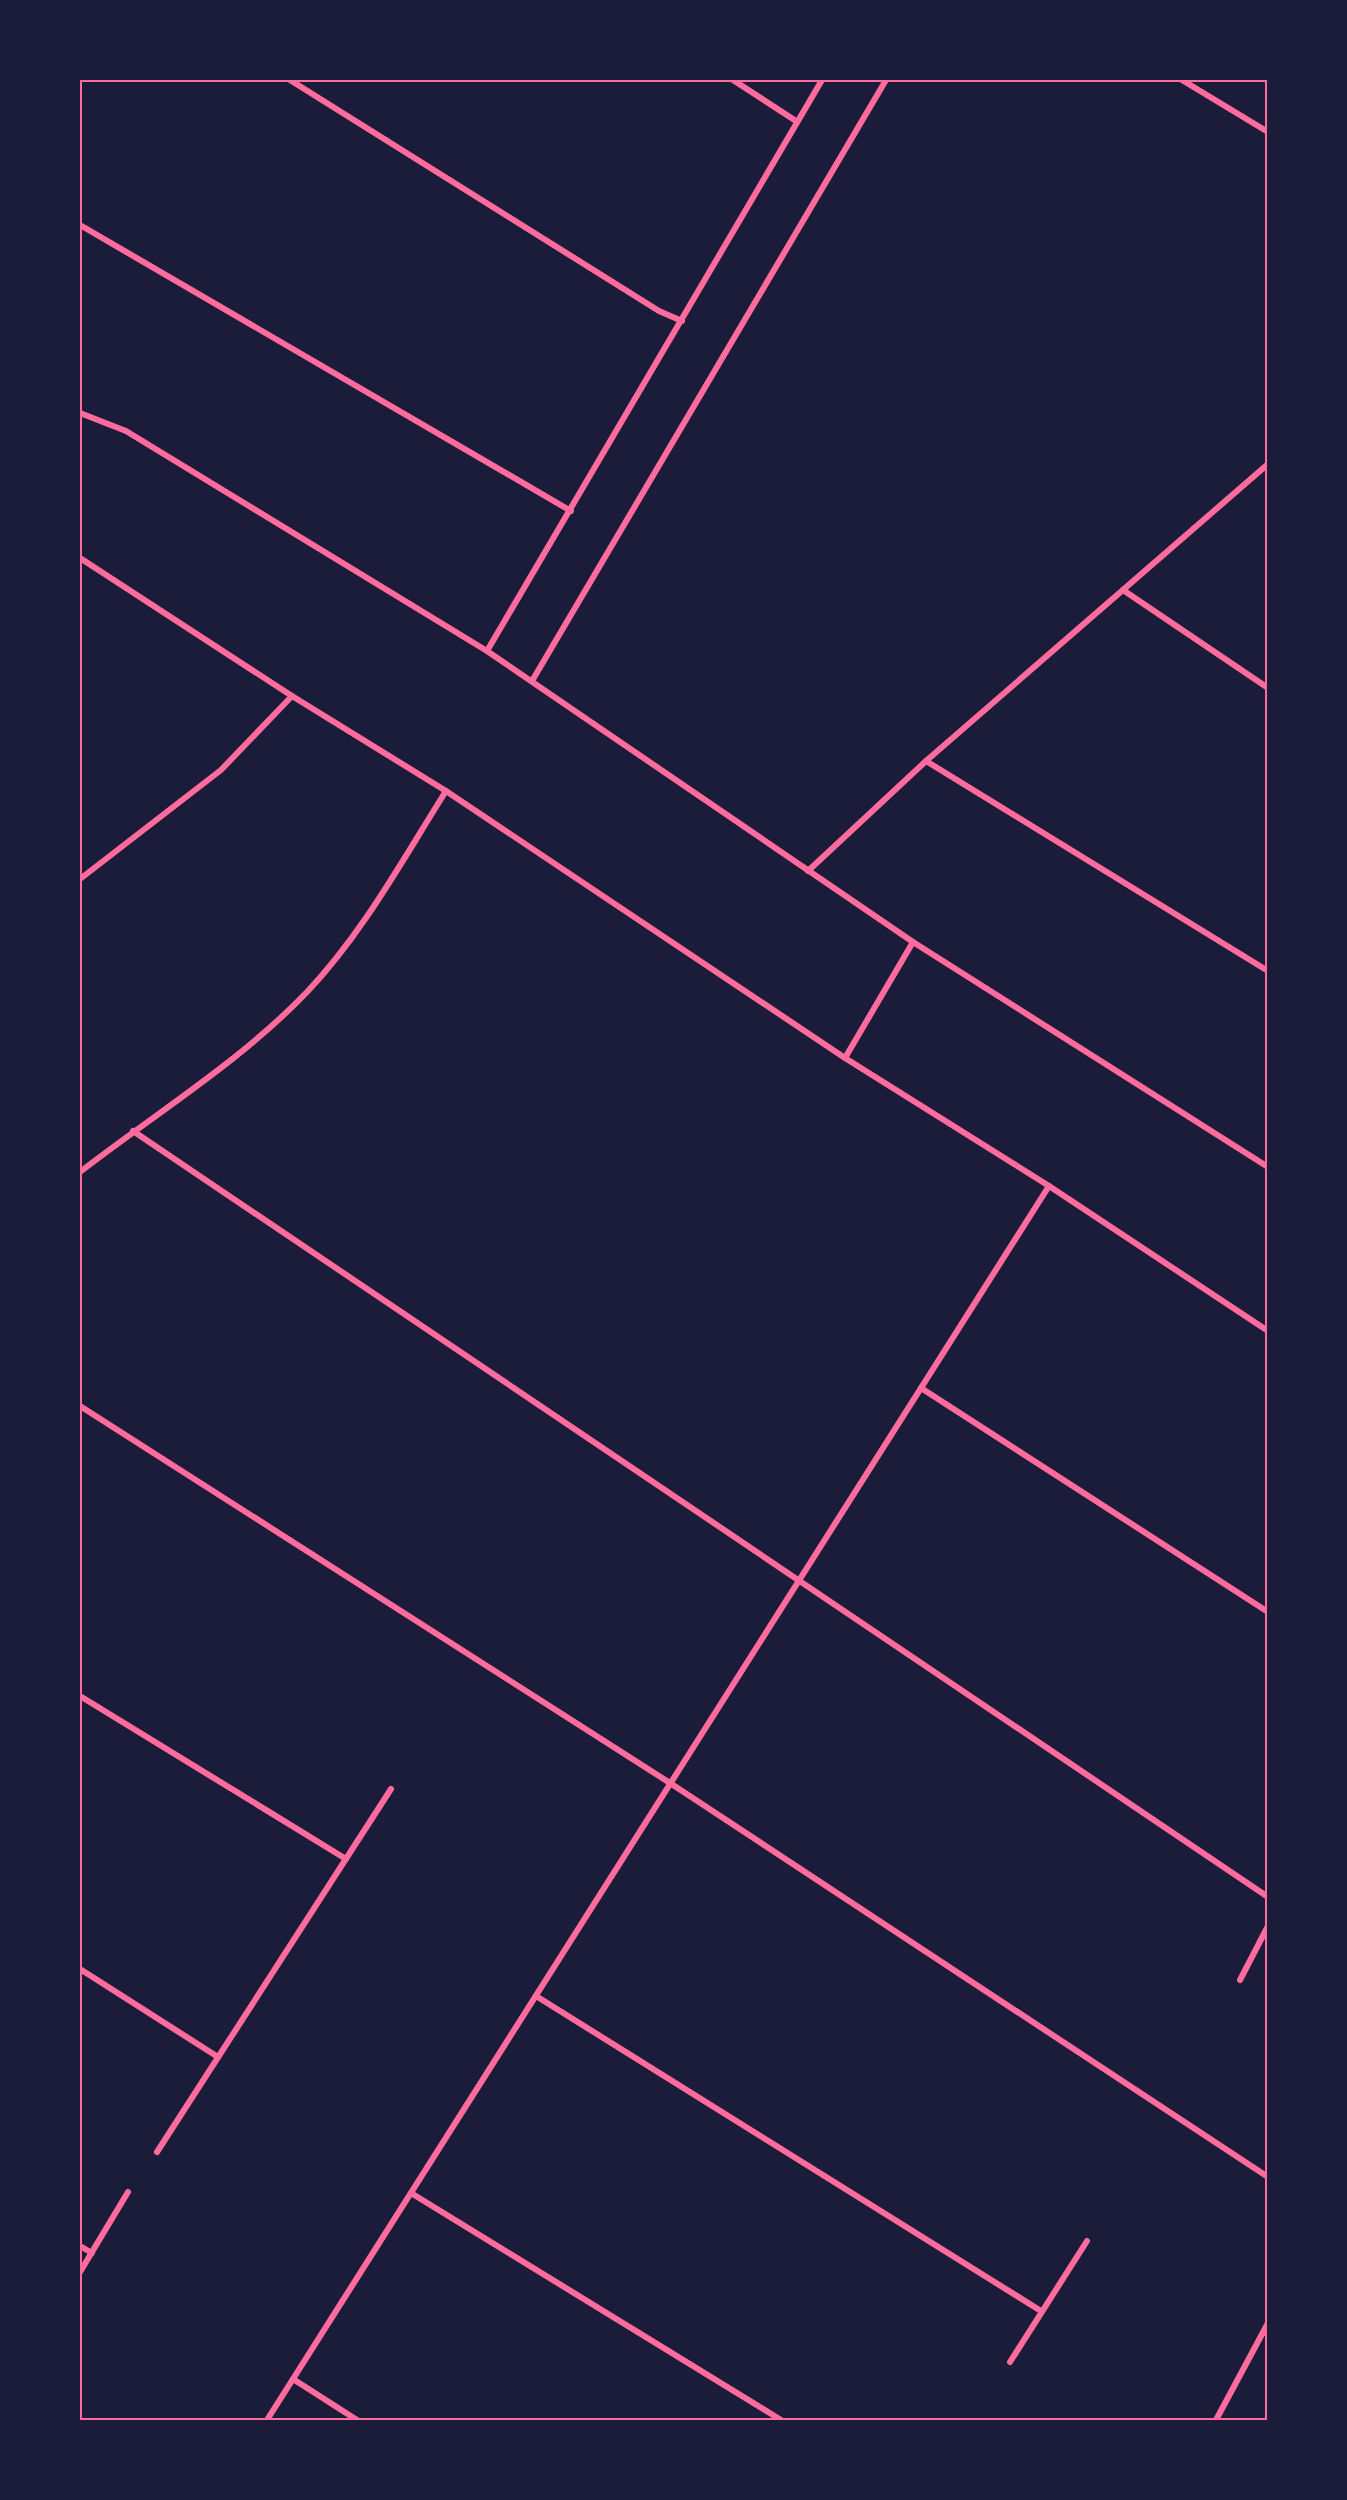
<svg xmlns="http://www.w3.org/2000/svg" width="1347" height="2500" font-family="Literata,serif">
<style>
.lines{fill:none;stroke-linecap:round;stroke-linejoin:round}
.minor{stroke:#ff6b9d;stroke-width:6}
.neatline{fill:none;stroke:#ff6b9d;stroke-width:2}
</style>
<rect width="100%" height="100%" fill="#1b1b3a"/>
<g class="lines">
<!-- minor -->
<g class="minor">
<polyline points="290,80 659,311 682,321"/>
<polyline points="733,80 796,121"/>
<polyline points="1182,80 1268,132"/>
<polyline points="80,225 571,511"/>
<polyline points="80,413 126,431 487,651 913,942 1268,1167"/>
<polyline points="80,558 292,696 446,791 845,1058 1049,1186 1268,1331"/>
<polyline points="1123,590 1268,688"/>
<polyline points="487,651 822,80"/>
<polyline points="532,681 886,80"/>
<polyline points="926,761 1268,971"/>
<polyline points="808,871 926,761 1268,464"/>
<polyline points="80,879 221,770 292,696"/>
<polyline points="845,1058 913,942"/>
<polyline points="133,1131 1268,1897"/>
<path d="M80,1172C156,1113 240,1062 307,992C363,933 403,859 446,791"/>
<polyline points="921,1388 1268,1612"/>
<polyline points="80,1406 670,1783 1268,2177"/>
<polyline points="80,1696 346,1859"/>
<polyline points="80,1969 218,2057"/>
<polyline points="1240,1980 1268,1926"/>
<polyline points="536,1996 1041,2311"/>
<polyline points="157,2152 391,1789"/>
<polyline points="411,2193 781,2420"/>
<polyline points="80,2246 92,2253"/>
<polyline points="80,2272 128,2192"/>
<polyline points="1010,2362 1087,2241"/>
<polyline points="293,2379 357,2420"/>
<polyline points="267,2420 1049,1186"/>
<polyline points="1216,2420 1268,2323"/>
</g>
</g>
<!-- border -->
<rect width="1347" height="2500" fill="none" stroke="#1b1b3a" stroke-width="162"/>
<rect x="81" y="81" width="1185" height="2338" class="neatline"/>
</svg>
